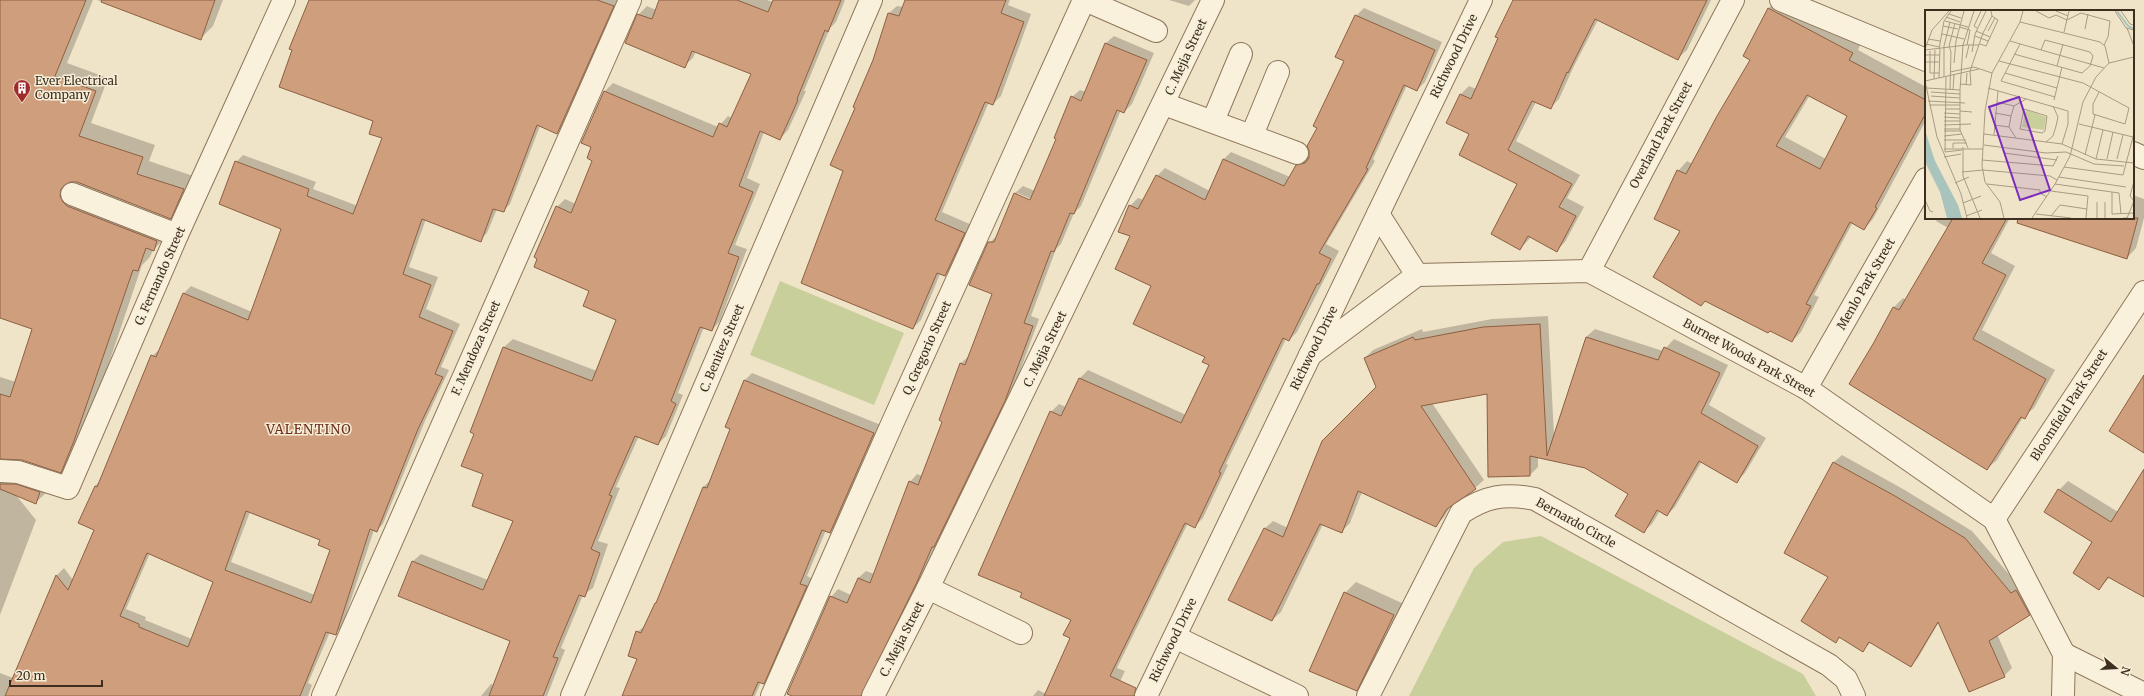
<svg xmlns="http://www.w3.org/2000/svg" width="2144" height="696" font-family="Merriweather,serif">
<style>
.green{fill:#c9cf9b}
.shadow{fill:#0003;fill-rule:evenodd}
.building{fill:#cf9f7d;stroke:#8d5f41;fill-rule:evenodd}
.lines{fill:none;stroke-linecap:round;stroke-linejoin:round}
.minor-casing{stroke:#8d765c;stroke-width:24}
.minor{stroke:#faf1dc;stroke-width:22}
.labels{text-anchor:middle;stroke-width:3;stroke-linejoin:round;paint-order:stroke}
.street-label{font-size:12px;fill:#3d2e20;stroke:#f7eed8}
.poi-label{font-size:12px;fill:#3d2e20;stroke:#f7eed8;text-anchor:start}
.neighbourhood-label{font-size:13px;letter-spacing:1px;fill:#6b2e1e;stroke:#f7eed8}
.inset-river{fill:none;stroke:#a9c4bc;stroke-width:2}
.inset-road{fill:none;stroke:#a89b85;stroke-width:1}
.view{fill:#7b2cbf;fill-opacity:0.15;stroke:#7b2cbf;stroke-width:2}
.inset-edge{fill:none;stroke:#3d2e20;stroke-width:2}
</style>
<rect width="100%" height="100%" fill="#f0e4c8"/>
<!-- green -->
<g class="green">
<polygon points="780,281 904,333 874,405 750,355"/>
<polygon points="1541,536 1803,674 1816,696 1409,696 1474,568 1503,542"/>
</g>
<!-- shadow -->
<g class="shadow">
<polygon points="0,0 93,0 67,63 108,78 91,123 155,145 149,161 196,177 183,205 170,218 72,181 75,189 166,237 153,250 150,257 142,265 87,428 73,459 61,472 19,459 1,458 1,463 48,491 35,503 16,495 36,520 0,615 0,377 16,382 33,328 0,317"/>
<polygon points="97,0 223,0 213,26 200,39"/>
<path d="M309,0H620L564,125L557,133L540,126L510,204L503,211L497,209L487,233L480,240L426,219L409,267L438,277L426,309L460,324L441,367L449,370L425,421L383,524L376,531L374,530L342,627L335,634L330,632L308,683L312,685L308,696H0V673L13,678L57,575L64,568L73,580L95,529L80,523L95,486L100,481L152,356L160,349L184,293L191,286L252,312L282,228L236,162L243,155L316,182L313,189L358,206L383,137L374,121L291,48ZM250,512L321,540L331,549L315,595L231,562ZM150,553L215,581L192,639L145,620L146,617L126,609Z"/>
<polygon points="661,0 767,0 773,2 774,0 845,0 836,22 830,28 804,91 806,91 788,130 780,139 764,132 747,178 760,184 735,245 747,249 720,321 712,330 704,327 678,393 683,395 666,436 658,444 639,436 616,487 620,488 598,541 608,544 593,588 583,595 561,648 565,650 547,696 481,696 491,684 494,685 511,641 412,562 421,554 488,580 514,521 484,474 475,433 471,432 504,347 513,339 597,371 617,319 590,290 557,207 565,199 576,204 594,160 592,147 604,92 613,83 718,127 728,116 732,118 753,73 696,51 693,58 684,66 638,15 647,6 656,10"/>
<polygon points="906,0 1010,0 1008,5 1031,14 1001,96 993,104 989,102 942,212 972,225 953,267 945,275 940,274 921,320 913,328 844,171 857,108 889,13 897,6 903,7"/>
<polygon points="1169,0 1195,0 1189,6"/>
<polygon points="1514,0 1711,0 1687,50 1678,58 1598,20 1574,66 1559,99 1550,108 1536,102 1516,141 1580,175 1567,198 1584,207 1565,242 1557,250 1531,237 1520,249 1518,183 1470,133 1447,122 1461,94 1469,86 1476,89"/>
<path d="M1777,0L1861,43L1858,50L1926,87V120L1873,219L1864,229L1853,222L1814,295L1819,297L1801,332L1792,341L1706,300L1701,305L1682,231L1678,171L1687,161L1693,164L1752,59L1769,8ZM1810,95L1849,116L1826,159L1785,137Z"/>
<polygon points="1364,8 1442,42 1425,82 1417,90 1407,85 1373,159 1375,161 1326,244 1339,251 1297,332 1289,340 1286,339 1226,464 1228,465 1203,518 1195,526 1188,523 1117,668 1125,671 1113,696 1033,696 1038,690 1046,694 1071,638 1072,619 1051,412 1059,404 1066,407 1080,378 1088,370 1186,415 1210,365 1152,285 1131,236 1130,206 1138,198 1144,200 1157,176 1165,168 1210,191 1223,160 1231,152 1290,177 1297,166 1305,157 1310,156 1319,127 1345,61 1356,16"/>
<path d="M1114,36L1154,53L1132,104L1124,112L1121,110L1081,206L1074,213L1061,244L1056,249L1031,316L1039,319L1012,393L862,696H794L831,597L838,589L851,595L858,578L866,571L874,574L910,482L917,474L922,476L944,421L940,420L961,363L969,356L994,294L989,243L998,235L1015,193L1023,186L1035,191L1058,139L1072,97L1080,90L1086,92L1106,43ZM1017,193L1036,201L1035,203L1017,195Z"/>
<polygon points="2133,195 2144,199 2144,218 2136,248 2127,258 2059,218 2133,218"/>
<polygon points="1938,218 2010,218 1991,253 2015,266 1982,330 2055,370 2034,408 2023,417 1997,460 1987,469 1874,345 1894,307 1903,298 1906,300 1948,228 1936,221"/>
<polygon points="1548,316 1554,436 1586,337 1595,329 1663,351 1674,339 1728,365 1709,405 1766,438 1745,473 1737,481 1702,461 1675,507 1667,515 1660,511 1652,524 1643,532 1630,493 1586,467 1538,457 1538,467 1530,475 1488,393 1432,403 1484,480 1475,488 1452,504 1444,517 1436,526 1362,492 1350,523 1341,532 1323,524 1281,612 1272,620 1264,529 1273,521 1288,528 1378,387 1365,358 1373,350 1422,329 1423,332 1492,319"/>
<polygon points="752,373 881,425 837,525 830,532 826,530 807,576 813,579 771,675 763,683 761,682 755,696 623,696 638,658 637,632 646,625 659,600 703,487 711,480 731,428 745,380"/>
<polygon points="1842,455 1903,489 1972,531 2037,607 2029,615 1997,634 2012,668 2004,676 1939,622 1918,658 1911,666 1871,642 1862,651 1841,637 1836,641 1829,577 1785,552 1834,462"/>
<polygon points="2144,471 2144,596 2110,577 2099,589 2094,542 2059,490 2068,481 2118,512"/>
<polygon points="1356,582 1404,604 1367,679 1356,690 1345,593"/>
</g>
<!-- building -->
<g class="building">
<polygon points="0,0 86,0 55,76 96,91 79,136 143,157 137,174 184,189 171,219 77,182 70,182 61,189 60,196 63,202 67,206 157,241 154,251 146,248 138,271 133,270 74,441 61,473 22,460 0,459 0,394 10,397 32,329 0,318"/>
<polygon points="102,0 215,0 201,40 101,2"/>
<path d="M309,0H597L614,6L557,134L537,125L504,212L493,209L481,242L422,219L403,274L431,285L419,317L453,331L435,374L443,377L418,429L377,532L370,529L336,635L326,632L300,696H5L56,575L68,590L94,530L78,523L95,486L97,487L151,355L156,357L183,293L248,320L281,229L219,204L235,161L309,189L307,196L353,214L382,138L369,134L373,121L279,87L292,50L289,49ZM246,511L320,540L318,545L330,550L311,603L225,570ZM147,553L213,582L188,647L139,627V624L120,616Z"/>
<polygon points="659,0 737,0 768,12 773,0 841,0 828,32 825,30 797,99 798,100 780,140 760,131 739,186 753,192 728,253 739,257 712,331 700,327 671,401 676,404 658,445 635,436 609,495 612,496 591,549 600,553 585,597 579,595 553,657 558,658 543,696 489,696 510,641 398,596 412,561 483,590 513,521 472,506 483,474 461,466 474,434 470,432 503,347 592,381 616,320 583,306 589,291 534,267 537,259 534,257 556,206 571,213 592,161 587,158 591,147 581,143 604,91 713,137 719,123 727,127 751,74 692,51 685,68 625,43 637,14 652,19"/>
<polygon points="905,0 1006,0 1001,13 1024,22 993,105 985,102 935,220 965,233 945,276 937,273 913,329 801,283 843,171 830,165 855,108 853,107 873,60 888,13 899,16"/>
<polygon points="1513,0 1707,0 1678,60 1595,19 1568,73 1567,72 1551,109 1532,101 1508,150 1572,184 1559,207 1576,216 1557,252 1528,236 1520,250 1491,234 1517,184 1459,155 1469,134 1446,123 1460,94 1471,99 1498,38 1495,37"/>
<path d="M1768,8L1853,53L1849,60L1926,100V113L1875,207L1877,208L1864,230L1850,222L1806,304L1811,306L1792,342L1770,331L1768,333L1705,301L1701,306L1653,277L1680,231L1654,219L1677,170L1686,174L1717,116L1750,60L1743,56ZM1807,95L1847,116L1820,169L1776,146Z"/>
<polygon points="1355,15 1435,50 1417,91 1404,85 1366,168 1368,169 1319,253 1331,259 1319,284 1317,284 1289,341 1283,338 1219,472 1221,473 1195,528 1185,523 1110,676 1136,688 1134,696 1044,696 1070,638 1063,635 1071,620 1020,597 1022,593 978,575 1050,411 1061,416 1079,378 1181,423 1209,365 1202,362 1205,357 1133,324 1151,286 1115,269 1130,236 1118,232 1129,205 1138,209 1156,175 1205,200 1223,159 1284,186 1296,165 1305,163 1309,158 1309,151 1307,146 1317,128 1313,126 1344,61 1335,57"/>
<polygon points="1105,43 1147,60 1124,113 1117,110 1074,214 1070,213 1054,252 1051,251 1024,323 1033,326 1005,401 934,547 932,547 917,582 861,696 792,696 787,694 830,596 847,603 858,578 870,583 909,481 918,485 942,422 939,420 960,363 965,365 992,294 969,285 988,242 994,242 1014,193 1030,200 1056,139 1054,138 1071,96 1081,101"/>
<polygon points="1953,218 2007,218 1982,263 2006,275 1973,339 2046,379 2025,419 2021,417 1987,470 1849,384 1873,344 1893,307 1899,310"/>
<polygon points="2018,218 2138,218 2127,259 2017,223"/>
<polygon points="1540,324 1547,456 1586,337 1658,360 1664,347 1720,373 1701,413 1758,446 1737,483 1699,461 1667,516 1657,510 1644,533 1615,516 1628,494 1585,468 1530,456 1530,476 1488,477 1487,394 1421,406 1476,489 1447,509 1436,527 1358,491 1342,533 1320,524 1272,621 1228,600 1264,528 1283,537 1322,441 1376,387 1364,358 1413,337 1415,340 1483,327"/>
<polygon points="2144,375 2144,453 2109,431"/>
<polygon points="744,380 874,433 830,533 822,530 800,584 807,586 764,684 758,682 752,696 622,696 637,659 628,656 636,631 641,633 655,603 656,603 703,487 707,488 730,429 725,427"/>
<polygon points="1833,462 1895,496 1965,538 2011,593 2016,590 2030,615 1989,641 2005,677 1969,692 1938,622 1911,667 1869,642 1863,652 1839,637 1836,643 1801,621 1828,577 1784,553"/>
<polygon points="2144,469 2144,597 2108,577 2099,590 2073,573 2092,542 2044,512 2058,489 2111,522"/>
<polygon points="0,484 16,484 40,492 36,504 0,489"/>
<polygon points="1344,592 1394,615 1357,691 1309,671"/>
</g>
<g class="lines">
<!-- minor casing -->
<g class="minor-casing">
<g id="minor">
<polyline points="1085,0 1156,31"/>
<polyline points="1781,0 1926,60"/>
<polyline points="1164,104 1297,153"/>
<polyline points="1213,121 1241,54"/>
<polyline points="1252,135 1278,72"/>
<polyline points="2133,153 2144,158"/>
<polyline points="72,194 177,235"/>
<polyline points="1378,214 1417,275"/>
<polyline points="1589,271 1733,0"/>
<polyline points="1310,355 1417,275 1589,271 1806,388 1994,519 2064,654 2063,696"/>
<polyline points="1806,388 1926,179"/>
<polyline points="0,471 18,472 68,488 177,235 284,0"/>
<polyline points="1994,519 2144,292"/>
<polyline points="928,588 1021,633"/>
<polyline points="1175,637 1297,696"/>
<polyline points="2064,654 2144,694"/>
<polyline points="323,696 630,0"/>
<polyline points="572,696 871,0"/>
<polyline points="772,696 892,424 1084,0"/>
<polyline points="873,696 928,588 1213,0"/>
<polyline points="1146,696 1481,0"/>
<path d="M1368,696L1461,513C1486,496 1505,493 1535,499L1829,665L1846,679L1854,696"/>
</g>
</g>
<!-- minor -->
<use href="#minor" class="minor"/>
</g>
<!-- icons -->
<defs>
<g id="building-pin" transform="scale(0.9)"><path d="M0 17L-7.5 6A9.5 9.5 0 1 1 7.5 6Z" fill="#9e2a2b" stroke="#f7eed8"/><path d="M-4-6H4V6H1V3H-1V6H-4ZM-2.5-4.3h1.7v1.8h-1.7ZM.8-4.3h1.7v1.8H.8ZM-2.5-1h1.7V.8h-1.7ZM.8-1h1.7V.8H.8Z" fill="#fff"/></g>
</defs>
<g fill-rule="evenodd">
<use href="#building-pin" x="22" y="88"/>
</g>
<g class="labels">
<!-- street labels -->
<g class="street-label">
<text transform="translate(1454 56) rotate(-64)" y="4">Richwood Drive</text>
<text transform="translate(1186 57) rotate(-65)" y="4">C. Mejia Street</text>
<text transform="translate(1661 135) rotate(-62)" y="4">Overland Park Street</text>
<text transform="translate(160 276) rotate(-66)" y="4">G. Fernando Street</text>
<text transform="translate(1866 284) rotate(-60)" y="4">Menlo Park Street</text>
<text transform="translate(476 348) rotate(-66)" y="4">F. Mendoza Street</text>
<text transform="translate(722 348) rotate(-67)" y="4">C. Benitez Street</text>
<text transform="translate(927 348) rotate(-66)" y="4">Q. Gregorio Street</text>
<text transform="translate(1314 348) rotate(-64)" y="4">Richwood Drive</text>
<text transform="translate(1045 349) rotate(-64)" y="4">C. Mejia Street</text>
<text transform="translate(1749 358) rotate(29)" y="4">Burnet Woods Park Street</text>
<text transform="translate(2069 405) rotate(-57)" y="4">Bloomfield Park Street</text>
<text transform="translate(1576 523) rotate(29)" y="4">Bernardo Circle</text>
<text transform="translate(902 639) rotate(-63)" y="4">C. Mejia Street</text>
<text transform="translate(1173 640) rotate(-64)" y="4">Richwood Drive</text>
</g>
<!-- poi labels -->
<g class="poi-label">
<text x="35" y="85">Ever Electrical<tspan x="35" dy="14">Company</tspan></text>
</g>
<!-- neighbourhood labels -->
<g class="neighbourhood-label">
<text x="309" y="434">VALENTINO</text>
</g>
</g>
<!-- overview -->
<g transform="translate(1925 10)">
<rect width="209" height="209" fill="#f0e4c8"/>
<path d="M101,100L121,107L119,120L97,117Z" fill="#c9cf9b"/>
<path d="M0,120L10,151L33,195L37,208H22L15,182L0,152Z" fill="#a9c4bc"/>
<path class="inset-river" d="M192,1L203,16L209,19"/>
<path class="inset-road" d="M111,1L124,8L131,5L142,10M131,1L143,6M190,1L201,18L209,20M196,1L205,14L209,15M24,4L36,8M21,7L35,12M142,10L156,3L185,11L183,27L179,35M20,11L43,17M95,12L175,32L180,36L184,53M18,16L33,19M34,17L45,20L42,35M52,18L49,16L56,1M202,18L209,36M160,19L163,4M51,21L65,27M63,21L70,8M139,22L144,1M17,24L39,29M50,26L63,31M3,29L15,31M85,31L179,58M1,34L14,37M55,34L61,36L73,10L67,6M95,34L76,71L130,87M0,39L7,20L24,1M14,39L19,11L26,1M0,40L41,35H54M5,41V63H14M47,42L50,24L61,1M89,44L157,63L165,56L168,46L165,42L120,30L116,40M0,45H15M41,48L44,35M74,51L158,73L204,98M0,52H15M29,53L31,31L39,1M132,56L138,34M25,62L49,57L67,63M80,63L132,78M19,67V36L25,12M21,67L20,142L37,140M14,68L15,39M9,69L10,40M0,71L12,127L36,184L42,208M0,71L54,59M35,74L46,75L45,61L58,23L67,6L66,1M41,75L42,63M2,78L35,80M63,78L143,101V114L137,134M25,79L26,42L24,36L30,13M28,80L29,65M6,82L35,84M174,82L168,94V104L200,114L204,98M6,86L35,88M129,90L137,57M3,91L40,93M72,92L89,96M4,95H35M20,99H35M99,99L122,106L120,121L117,123L95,119ZM35,101L47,102M19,103L35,104M70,103L86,106M19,107L35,108M19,111H35M154,114L208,127M19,115L46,114M69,115L84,117M19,119H35M19,121H36M59,124L137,134L171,149L209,153M69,125L73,81M19,126L37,124M91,128L84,117L86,106L89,96L101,89M19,130H41M121,132L128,126L131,116L133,107L128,96M59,135L121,143L141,142L169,154L199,156M38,137V166L55,208M28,138V133H42M43,138L35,120V80L38,35L49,1M19,139H58M79,143L132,150M160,145L170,105M19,147L36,144M171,149L178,120M182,149L188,122M192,149L198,125M57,150L128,156L133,146M139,157L198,165L209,123M37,162L58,160L125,166L132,170M134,167L201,177M209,171L205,186L209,191M30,173L44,167M62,174L115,180V183L122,187M130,174L194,183L196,204M126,181L163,186L161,208M187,182V204L209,203M0,190L5,201L8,202M172,192V208M38,193L56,186M111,204L146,208M41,206L57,200M126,206L135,195L162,199M79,208L75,192L60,172L57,156L60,101L67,63L95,12L98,1M107,208L130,174L145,146L158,92L171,67L184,53L209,47M180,208V192M198,208H202L209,191"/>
<path class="view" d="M94,87L125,180L95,190L64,97Z"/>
<rect width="209" height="209" class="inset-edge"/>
</g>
<!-- north arrow -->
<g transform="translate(2116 668) rotate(108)" stroke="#f7eed8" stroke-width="3" paint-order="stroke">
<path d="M0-3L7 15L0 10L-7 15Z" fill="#3d2e20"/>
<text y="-6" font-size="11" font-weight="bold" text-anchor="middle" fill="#3d2e20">N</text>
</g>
<!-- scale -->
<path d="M10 680v6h92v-6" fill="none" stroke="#3d2e20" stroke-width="2"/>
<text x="16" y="680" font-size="12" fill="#3d2e20" stroke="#f7eed8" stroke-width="3" paint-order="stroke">20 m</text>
</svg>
